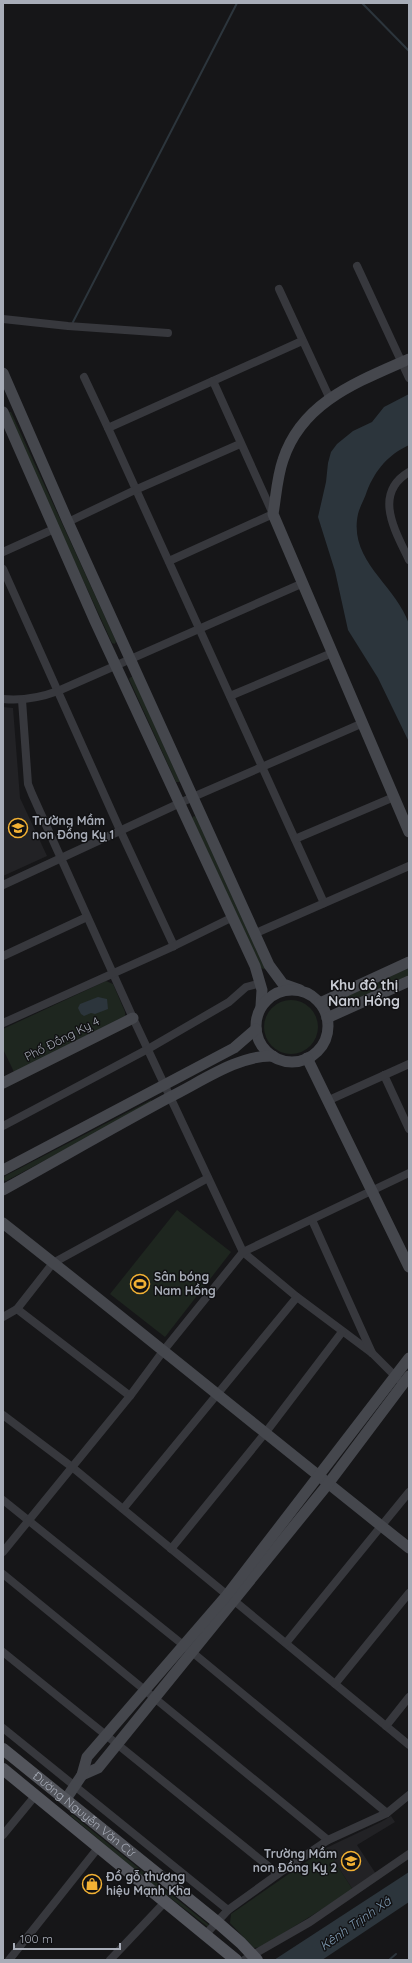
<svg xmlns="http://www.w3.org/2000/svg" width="412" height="1963" font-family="Quicksand,sans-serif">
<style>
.built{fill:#222225}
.green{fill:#1e261f}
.water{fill:#2c353c}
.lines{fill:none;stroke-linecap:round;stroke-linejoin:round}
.stream{stroke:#2c353c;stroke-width:2}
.street{stroke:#37383d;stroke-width:8}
.secondary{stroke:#45474d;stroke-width:11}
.primary{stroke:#53555c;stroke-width:12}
.labels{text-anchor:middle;stroke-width:3;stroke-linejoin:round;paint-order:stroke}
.poi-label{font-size:12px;font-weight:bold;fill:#a8adb8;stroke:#111113;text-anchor:start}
.street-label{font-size:12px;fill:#a8adb8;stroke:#111113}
.water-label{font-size:13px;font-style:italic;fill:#7f9bb3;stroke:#111113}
.quarter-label{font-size:14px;font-weight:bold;fill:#c9ccd4;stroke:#111113}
</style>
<rect width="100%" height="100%" fill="#161618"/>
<!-- built -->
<g class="built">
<polygon points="3,707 13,708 20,798 47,856 3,876"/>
<polygon points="391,1816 395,1822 357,1845 376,1874 353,1890 326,1848 381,1822"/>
</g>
<!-- green -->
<g class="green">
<polygon points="8,412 11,412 116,641 115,644 112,643 43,493"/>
<polygon points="131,677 133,677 180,782 176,782 129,679"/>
<polygon points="194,816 196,817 265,969 264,969 261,968 192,818"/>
<polygon points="409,968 409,975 352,1003 347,1001 347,996"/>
<polygon points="106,981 113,984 125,1012 125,1016 14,1072 3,1049 3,1029"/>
<circle cx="291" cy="1027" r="27"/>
<polygon points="151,1100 153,1103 6,1181 3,1180 5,1176"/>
<polygon points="177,1210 231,1252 165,1337 110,1294"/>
<polygon points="70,1815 73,1815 209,1925 208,1927 137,1872"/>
<polygon points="326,1848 353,1890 261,1947 254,1948 230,1923 231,1914"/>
</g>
<!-- water -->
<g class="water">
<path d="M409,394V445C388,455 376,469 367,491C365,498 360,506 358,514C348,561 396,585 409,624V742L378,678L348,630L335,571L318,517L326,482L328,463L331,452L337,444L353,431L372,422L384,407Z"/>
<polygon points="98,997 107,999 108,1009 95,1014 91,1013 84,1016 81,1014 78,1008 80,1004"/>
<polygon points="409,1872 409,1902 322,1960 274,1960"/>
</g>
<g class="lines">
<!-- stream -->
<g class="stream">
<polyline points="362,3 409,51"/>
<polyline points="3,4 3,3"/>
<polyline points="73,322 237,3"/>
<polyline points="389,1960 396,1954"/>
</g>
<!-- street -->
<g class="street">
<polyline points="357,266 409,378"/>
<polyline points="279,289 330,399"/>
<polyline points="3,319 68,326 168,333"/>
<polyline points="84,377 108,428 302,341"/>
<polyline points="108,428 324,903"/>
<path d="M409,472C372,494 396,532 409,560"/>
<polyline points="68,522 135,490 240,444"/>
<polyline points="3,552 54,529"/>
<polyline points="169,561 273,514 213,381"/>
<polyline points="3,569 120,830 174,946"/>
<polyline points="230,696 332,653"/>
<path d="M3,699C23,701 39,698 58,691L301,584"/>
<polyline points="22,700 28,784 32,794 133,1018 243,1252 297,1297 372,1353 398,1379"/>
<polyline points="295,839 394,797"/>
<polyline points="3,885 193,797 363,723"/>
<polyline points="256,933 409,866"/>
<polyline points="3,956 87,917"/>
<polyline points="3,1023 174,946 231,918"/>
<polyline points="384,1075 409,1129"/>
<polyline points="327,1101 409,1064"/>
<polyline points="3,1126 148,1049 229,1002 246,987 261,983"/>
<polyline points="312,1220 372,1353"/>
<polyline points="17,1309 130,1396"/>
<polyline points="3,1317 17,1309 53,1263 208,1178"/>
<polyline points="3,1415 72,1467 409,1745"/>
<polyline points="3,1500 192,1652 387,1813"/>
<polyline points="123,1509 297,1297"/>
<polyline points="171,1549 266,1432 342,1332"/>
<polyline points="3,1552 130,1396 164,1350 243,1252 409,1173"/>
<polyline points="3,1574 328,1840"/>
<polyline points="286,1643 409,1492"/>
<polyline points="3,1652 278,1874"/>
<polyline points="335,1684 409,1593"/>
<polyline points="386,1726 409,1697"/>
<polyline points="3,1728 228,1910"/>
<polyline points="3,1835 35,1796"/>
<polyline points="205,1935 228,1910 278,1874 328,1840 387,1813 409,1795"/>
<polyline points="9,1960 98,1848"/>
<polyline points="110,1960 164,1903"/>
<polyline points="244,1960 310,1922 409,1854"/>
</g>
<!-- secondary -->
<g class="secondary">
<path d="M409,359C357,382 302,402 283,460C277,477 276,497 273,514L409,832"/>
<polyline points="3,373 68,522 269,965 283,984 300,990"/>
<polyline points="3,412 95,621 255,966 262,990 261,1006"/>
<circle cx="292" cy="1026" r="36"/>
<polyline points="320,1003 409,962"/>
<polyline points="327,1018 409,981"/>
<polyline points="307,1058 409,1267"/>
<polyline points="3,1083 133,1018"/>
<polyline points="3,1170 234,1048 256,1029"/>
<path d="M3,1190C59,1159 114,1127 170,1097C201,1082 238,1055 273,1056"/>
<path d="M3,1223C139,1330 273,1440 409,1548"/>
<polyline points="82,1775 98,1768 328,1484 409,1376"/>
<polyline points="66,1799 82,1775 87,1757 227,1595 409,1358"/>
</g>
<!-- primary -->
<g class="primary">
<path id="s1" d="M3,1749L217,1922L241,1943L257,1960"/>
<polyline points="3,1769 236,1960"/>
</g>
</g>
<!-- icons -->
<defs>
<g id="school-ring" transform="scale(1)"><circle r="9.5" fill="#111113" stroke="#f2b134" stroke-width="1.5"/><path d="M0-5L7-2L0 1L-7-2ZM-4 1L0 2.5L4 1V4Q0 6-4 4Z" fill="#f2b134"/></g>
<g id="stadium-ring" transform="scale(1)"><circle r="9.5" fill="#111113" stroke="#f2b134" stroke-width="1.5"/><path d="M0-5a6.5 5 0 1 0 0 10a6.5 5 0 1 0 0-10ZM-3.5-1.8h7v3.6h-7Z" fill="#f2b134"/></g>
<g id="shop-ring" transform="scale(1)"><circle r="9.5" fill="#111113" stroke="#f2b134" stroke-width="1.5"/><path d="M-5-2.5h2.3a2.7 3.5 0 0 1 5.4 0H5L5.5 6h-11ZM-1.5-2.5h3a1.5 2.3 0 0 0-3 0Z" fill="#f2b134"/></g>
</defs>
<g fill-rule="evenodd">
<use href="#school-ring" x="18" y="828"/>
<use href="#stadium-ring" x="140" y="1284"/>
<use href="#school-ring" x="351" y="1861"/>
<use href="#shop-ring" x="92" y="1884"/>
</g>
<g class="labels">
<!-- poi labels -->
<g class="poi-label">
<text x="32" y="825">Trường Mầm<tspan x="32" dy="14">non Đồng Kỵ 1</tspan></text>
<text x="154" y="1281">Sân bóng<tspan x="154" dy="14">Nam Hồng</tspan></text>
<text x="337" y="1858" text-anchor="end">Trường Mầm<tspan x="337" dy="14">non Đồng Kỵ 2</tspan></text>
<text x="106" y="1881">Đồ gỗ thương<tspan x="106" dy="14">hiệu Mạnh Kha</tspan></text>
</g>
<!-- street labels -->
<g class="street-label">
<text transform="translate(62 1039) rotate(-27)" y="4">Phố Đồng Kỵ 4</text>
<text dy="4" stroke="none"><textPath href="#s1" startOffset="104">Đường Nguyễn Văn Cừ</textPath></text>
</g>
<!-- water labels -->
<g class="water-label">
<text transform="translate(355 1923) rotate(-35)" y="5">Kênh Trịnh Xá</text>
</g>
<!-- quarter labels -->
<g class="quarter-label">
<text x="364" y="990">Khu đô thị<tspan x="364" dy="16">Nam Hồng</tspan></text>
</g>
</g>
<!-- border -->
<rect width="412" height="1963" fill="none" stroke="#a8adb8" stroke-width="8"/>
<!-- scale -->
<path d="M14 1943v6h106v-6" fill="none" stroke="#a8adb8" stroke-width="2"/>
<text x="20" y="1943" font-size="12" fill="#a8adb8" stroke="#111113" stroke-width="3" paint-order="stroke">100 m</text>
</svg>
